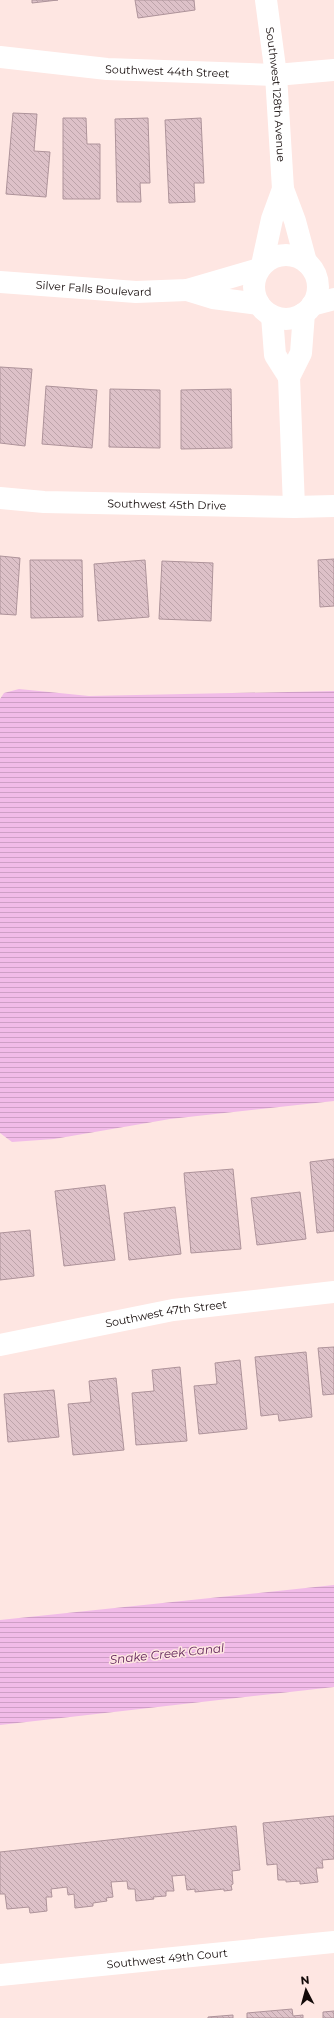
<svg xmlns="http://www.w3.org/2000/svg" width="334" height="2018" font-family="Montserrat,sans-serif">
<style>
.water{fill:url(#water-rules)}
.building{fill:url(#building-back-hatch);stroke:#ae939a}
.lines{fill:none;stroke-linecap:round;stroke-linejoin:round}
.street{stroke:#fff;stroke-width:22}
.labels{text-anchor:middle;stroke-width:3;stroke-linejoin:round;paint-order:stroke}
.street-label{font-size:11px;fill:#120908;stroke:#fee6e2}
.water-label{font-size:12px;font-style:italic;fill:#5b1d54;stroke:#fee6e2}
</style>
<defs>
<pattern id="water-rules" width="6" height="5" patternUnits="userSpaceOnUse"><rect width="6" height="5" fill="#f1bbe8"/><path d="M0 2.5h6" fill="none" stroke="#ce9fc6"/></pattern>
<pattern id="building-back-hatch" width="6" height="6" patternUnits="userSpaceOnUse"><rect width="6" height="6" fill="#ddc1c8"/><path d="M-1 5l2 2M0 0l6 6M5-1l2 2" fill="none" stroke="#bda4aa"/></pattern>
</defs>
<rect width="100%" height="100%" fill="#fee6e2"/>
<!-- water -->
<g class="water">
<polygon points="19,689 89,696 334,691 334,1101 170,1119 54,1139 12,1142 0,1133 0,699 4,693"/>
<polygon points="334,1585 334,1687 0,1725 0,1620"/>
</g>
<!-- building -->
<g class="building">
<polygon points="32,0 58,0 32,3"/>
<polygon points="135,0 194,0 195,10 138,18"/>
<polygon points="13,113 37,114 34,151 50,152 46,197 6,194"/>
<polygon points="63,118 86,118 87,144 100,144 100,199 63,199"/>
<polygon points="148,118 150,183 140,183 141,202 117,202 115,119"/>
<polygon points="201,118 204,183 194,183 195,202 169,203 165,120"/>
<polygon points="0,367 32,369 25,446 0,443"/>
<polygon points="46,386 97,390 92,448 42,444"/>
<polygon points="110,389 160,390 160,448 109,447"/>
<polygon points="231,389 232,448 181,449 181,390"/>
<polygon points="0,556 20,558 16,615 0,614"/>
<polygon points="334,559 334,606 320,607 318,560"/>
<polygon points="30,560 82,560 83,617 31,618"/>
<polygon points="145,560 149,617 98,621 94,564"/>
<polygon points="162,561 213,563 211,621 159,619"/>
<polygon points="334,1159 334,1231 317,1233 310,1162"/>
<polygon points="233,1169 241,1249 191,1253 184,1173"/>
<polygon points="105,1185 115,1260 64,1266 55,1191"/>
<polygon points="300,1192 306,1239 257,1245 251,1198"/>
<polygon points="175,1207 181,1254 129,1260 124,1213"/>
<polygon points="30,1230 34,1276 0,1280 0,1233"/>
<polygon points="334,1347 334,1394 323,1395 318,1348"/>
<polygon points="306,1352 312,1417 279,1421 278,1414 261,1416 255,1357"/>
<polygon points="240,1360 247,1429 199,1434 194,1386 217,1384 215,1363"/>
<polygon points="180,1367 187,1441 136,1445 132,1393 154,1391 152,1370"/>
<polygon points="116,1378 124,1450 73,1455 68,1404 91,1402 89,1381"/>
<polygon points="54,1390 59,1437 8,1442 4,1394"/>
<polygon points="334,1816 334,1859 322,1860 323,1868 316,1868 318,1882 300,1884 300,1881 286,1882 286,1880 278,1880 277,1864 267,1865 263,1823"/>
<polygon points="236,1826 240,1870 232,1871 233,1884 231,1885 232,1890 224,1891 224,1889 195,1892 195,1889 187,1890 185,1875 172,1876 174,1891 166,1891 166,1896 153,1897 154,1899 136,1901 135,1889 128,1889 127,1881 111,1882 113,1897 106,1898 107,1901 93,1903 93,1906 75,1908 74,1894 68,1895 67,1887 51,1889 52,1897 46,1897 47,1911 30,1913 29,1907 7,1909 5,1894 0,1894 0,1852"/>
<polygon points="292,2009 293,2016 303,2015 303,2018 247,2018 247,2013"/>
<polygon points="334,2011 334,2018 323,2018 323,2012"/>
<polygon points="233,2015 233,2018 208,2018 208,2017"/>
</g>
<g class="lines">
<!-- street -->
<g class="street">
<path id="s1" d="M266,0L276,75L283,189L295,221L306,262"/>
<path id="s2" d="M0,57L107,69L276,75L334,70"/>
<circle cx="286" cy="287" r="32"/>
<polyline points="262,265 272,219 283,189"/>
<path id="s3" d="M0,282L136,292L187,290L259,269"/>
<polyline points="187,290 213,298 259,304"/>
<polyline points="312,305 334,299"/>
<polyline points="272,316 275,355 289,377"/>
<path id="s4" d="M0,498L44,502L294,507L334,506"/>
<polyline points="294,507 289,377 301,353 304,313"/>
<path id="s5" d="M0,1345L173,1310L334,1292"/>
<path id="s6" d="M0,1975L334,1942"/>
</g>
</g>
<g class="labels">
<!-- street labels -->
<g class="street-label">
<text dy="4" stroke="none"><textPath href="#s2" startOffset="168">Southwest 44th Street</textPath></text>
<text dy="4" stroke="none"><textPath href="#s1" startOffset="95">Southwest 128th Avenue</textPath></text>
<text dy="4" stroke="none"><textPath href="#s3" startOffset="94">Silver Falls Boulevard</textPath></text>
<text dy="4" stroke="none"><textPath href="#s4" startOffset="167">Southwest 45th Drive</textPath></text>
<text dy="4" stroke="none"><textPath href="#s5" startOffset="169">Southwest 47th Street</textPath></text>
<text dy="4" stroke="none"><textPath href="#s6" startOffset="168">Southwest 49th Court</textPath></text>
</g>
<!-- water labels -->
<g class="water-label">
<text transform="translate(167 1654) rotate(-6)" y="4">Snake Creek Canal</text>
</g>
</g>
<!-- north arrow -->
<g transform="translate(306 1990) rotate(354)" stroke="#fee6e2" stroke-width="3" paint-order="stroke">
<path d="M0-3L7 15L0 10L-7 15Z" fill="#120908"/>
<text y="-6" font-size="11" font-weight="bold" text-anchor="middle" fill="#120908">N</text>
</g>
</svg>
